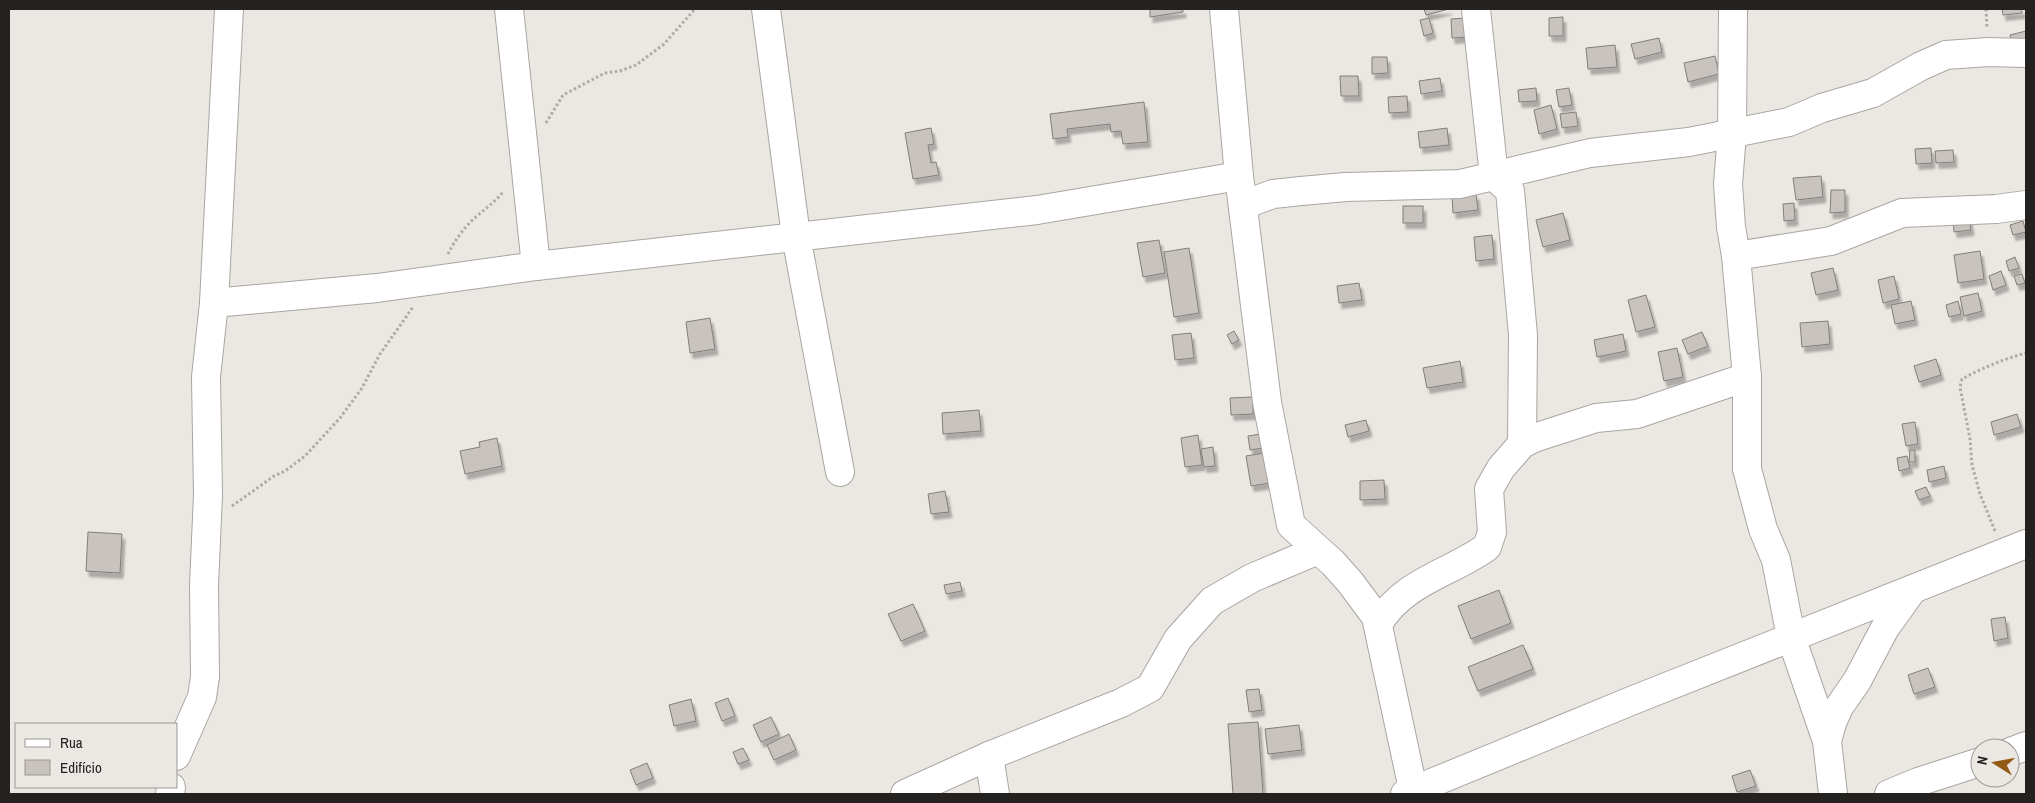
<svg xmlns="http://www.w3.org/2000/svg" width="2035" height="803" font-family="'Archivo Narrow',sans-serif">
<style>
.building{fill:#c8c3bf;stroke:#827e7a;filter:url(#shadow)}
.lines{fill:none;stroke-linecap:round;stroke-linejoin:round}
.minor-casing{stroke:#aaa5a1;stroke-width:30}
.path{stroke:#aeaba7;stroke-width:3;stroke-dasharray:2.5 2.5;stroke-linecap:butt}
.minor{stroke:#fff;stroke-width:28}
</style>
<defs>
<filter id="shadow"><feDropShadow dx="3" dy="5.5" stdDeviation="1" flood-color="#0004"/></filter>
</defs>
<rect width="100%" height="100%" fill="#ebe7e2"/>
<!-- building -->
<g class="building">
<polygon points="1150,9 1183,9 1183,12 1150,17"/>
<polygon points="1424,9 1449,9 1426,15"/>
<polygon points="2002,9 2022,9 2022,13 2003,15"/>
<polygon points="1563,17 1563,36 1549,36 1549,18"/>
<polygon points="1429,18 1433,33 1424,36 1420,20"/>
<polygon points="1467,18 1468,37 1452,38 1451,19"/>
<polygon points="2026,31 2026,45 2013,48 2010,35"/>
<polygon points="1659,38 1662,52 1635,59 1631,44"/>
<polygon points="1615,45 1617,67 1588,69 1586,48"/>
<polygon points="1715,56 1719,74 1688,82 1684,63"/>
<polygon points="1372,57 1387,57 1388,73 1372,74"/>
<polygon points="1340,76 1358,76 1359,96 1341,96"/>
<polygon points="1440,78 1442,91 1421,94 1419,81"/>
<polygon points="1536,88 1537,101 1519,102 1518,90"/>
<polygon points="1569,88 1572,105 1559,107 1556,90"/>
<polygon points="1407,96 1408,112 1389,113 1388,97"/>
<polygon points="1144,102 1148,142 1123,144 1121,131 1111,132 1110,124 1067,129 1068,137 1053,139 1050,114"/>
<polygon points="1551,105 1557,129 1539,134 1534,110"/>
<polygon points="1576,112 1578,126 1562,128 1560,114"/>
<polygon points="931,128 934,144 928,145 931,163 936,162 939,175 913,179 905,133"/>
<polygon points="1447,128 1449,145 1420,148 1418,132"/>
<polygon points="1931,148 1932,163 1916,164 1915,149"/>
<polygon points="1953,150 1954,162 1936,163 1935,151"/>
<polygon points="1821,176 1823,197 1796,200 1793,178"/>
<polygon points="1831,190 1845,190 1845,212 1830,213"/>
<polygon points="1476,194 1478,210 1453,213 1452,196"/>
<polygon points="1794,203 1795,220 1784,221 1783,204"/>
<rect x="1403" y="206" width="20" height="17"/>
<polygon points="1563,213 1570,240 1543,247 1536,220"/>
<polygon points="1969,217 1971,230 1954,232 1953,219"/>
<polygon points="2023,221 2026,232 2013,235 2010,225"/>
<polygon points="1492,235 1494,259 1476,261 1474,237"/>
<polygon points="1159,240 1165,273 1143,277 1137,243"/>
<polygon points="1189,248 1199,313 1174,317 1164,252"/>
<polygon points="1980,251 1984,279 1958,283 1954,255"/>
<polygon points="2015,257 2019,268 2009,271 2006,261"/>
<polygon points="1833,268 1838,290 1816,295 1811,273"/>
<polygon points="2001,271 2006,285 1993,290 1989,276"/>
<polygon points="2022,274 2025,283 2017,285 2014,276"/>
<polygon points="1894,276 1899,299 1883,303 1878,280"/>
<polygon points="1359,283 1362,300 1339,303 1337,286"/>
<polygon points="1978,293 1982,311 1964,316 1960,297"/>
<polygon points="1646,295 1655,327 1636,332 1628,300"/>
<polygon points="1911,301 1915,320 1895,324 1891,305"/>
<polygon points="1958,301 1961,314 1949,317 1946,305"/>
<polygon points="710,318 715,349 690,353 686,322"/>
<polygon points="1828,321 1830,344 1802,347 1800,323"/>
<polygon points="1234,331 1239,340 1232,344 1227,335"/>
<polygon points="1702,332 1708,346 1688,354 1682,340"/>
<polygon points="1191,333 1194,358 1175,360 1172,335"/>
<polygon points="1623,334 1626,351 1597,357 1594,340"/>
<polygon points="1677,348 1683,377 1664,381 1658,352"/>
<polygon points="1936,359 1941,375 1919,382 1914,366"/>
<polygon points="1460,361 1463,382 1427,388 1423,368"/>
<polygon points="1253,397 1253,414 1231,415 1230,398"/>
<polygon points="979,410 981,431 943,434 942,413"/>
<polygon points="2017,414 2021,427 1994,435 1991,422"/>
<polygon points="1366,420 1369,431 1348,437 1345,425"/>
<polygon points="1915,422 1918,444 1906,446 1902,424"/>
<polygon points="1261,434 1263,448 1250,450 1248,436"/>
<polygon points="1198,435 1202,465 1185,467 1181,438"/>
<polygon points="497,438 502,466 465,474 460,451 480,447 479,442"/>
<polygon points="1213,447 1215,466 1204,467 1201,449"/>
<polygon points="1910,450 1915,450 1915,462 1909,462"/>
<polygon points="1264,453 1270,483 1251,486 1246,456"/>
<polygon points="1907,456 1910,468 1899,471 1897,458"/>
<polygon points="1944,466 1946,478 1929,482 1927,470"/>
<polygon points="1384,480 1385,499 1360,500 1360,481"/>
<polygon points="1926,487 1930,496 1919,500 1915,491"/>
<polygon points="945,491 949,512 931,514 928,494"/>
<polygon points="88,532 122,534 120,573 86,571"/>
<polygon points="960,582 962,591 946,594 944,585"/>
<polygon points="1499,590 1511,623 1471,639 1458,606"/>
<polygon points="913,604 925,631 901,641 888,614"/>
<polygon points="2005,617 2008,638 1994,641 1991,619"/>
<polygon points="1523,645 1533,669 1478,691 1468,667"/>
<polygon points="1928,668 1935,687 1914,694 1908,675"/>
<polygon points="1259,689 1262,710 1249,712 1246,690"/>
<polygon points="728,698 735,716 722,721 715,703"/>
<polygon points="691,699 696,721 674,726 669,705"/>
<polygon points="771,717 779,734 761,742 753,725"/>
<polygon points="1258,722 1263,794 1233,794 1228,724"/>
<polygon points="1299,725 1302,750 1268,754 1265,729"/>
<polygon points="789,734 796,750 774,760 767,745"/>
<polygon points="743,748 749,760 738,764 733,752"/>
<polygon points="647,763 653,778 636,785 630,770"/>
<polygon points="1750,770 1756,786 1737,792 1732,776"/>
</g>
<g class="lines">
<!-- minor casing -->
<g class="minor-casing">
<g id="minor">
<polyline points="509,9 536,266"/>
<polyline points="766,9 796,236 840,472"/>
<polyline points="1224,9 1239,176 1267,402 1291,525 1333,563 1350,582 1376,617 1414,794"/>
<polyline points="1476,9 1494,176 1510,191 1523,335 1522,444"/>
<polyline points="1733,9 1732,134 1728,184 1731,227 1736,256 1747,377 1747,469 1763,529 1776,560 1791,637 1827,741"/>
<polyline points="1243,205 1273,194 1301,191 1346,187 1460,184 1590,153 1689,142 1789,122 1822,108 1873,93 1921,66 1946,55 1988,52 2026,53"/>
<polyline points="1736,256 1831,241 1902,213 1996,209 2026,205"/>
<polyline points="214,303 377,288 536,266 1037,210 1239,176"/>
<path d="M1378,624C1404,581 1449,574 1487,547L1492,532L1489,489L1501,468L1522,444L1534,438L1596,418L1637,414L1747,377"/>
<polyline points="2010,752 2026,746"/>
<polyline points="176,756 202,697 205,677 204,585 208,495 206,377 214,303 229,9"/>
<polyline points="989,756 995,794"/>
<polyline points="170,794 171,787"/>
<polyline points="905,794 989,756 1121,703 1150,688 1178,639 1212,601 1252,578 1318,550"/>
<polyline points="1405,794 1631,701 2026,544"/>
<polyline points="1833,794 1827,741 1832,723 1839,707 1857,681 1885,628 1913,589"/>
<polyline points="1889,794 1918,782 1980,762"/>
</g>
</g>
<!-- path -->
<g class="path">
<polyline points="1986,9 1987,28"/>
<polyline points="546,123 563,95 605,73 620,71 636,65 664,44 695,9"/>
<path d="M448,254C455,240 465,226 477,216C486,208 495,202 503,192"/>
<polyline points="232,506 274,476 285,471 305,456 340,418 362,388 380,354 413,307"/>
<path d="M1995,531L1980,494L1972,465L1970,439L1960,387L1962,379C1982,368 2004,359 2026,353"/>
</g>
<!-- minor -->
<use href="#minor" class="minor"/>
</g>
<!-- border -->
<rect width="2035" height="803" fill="none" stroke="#232220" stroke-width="20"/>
<!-- legend -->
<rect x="15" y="723" width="162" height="65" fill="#ebe7e2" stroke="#9b9894"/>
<rect x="25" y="739" width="25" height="8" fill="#ffffff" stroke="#9b9894"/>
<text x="60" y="748" font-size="15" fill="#232220">Rua</text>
<rect x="25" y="760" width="25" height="15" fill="#c8c3bf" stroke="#9b9894"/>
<text x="60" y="773" font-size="15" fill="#232220">Edifício</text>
<!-- north arrow -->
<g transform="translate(1995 763) rotate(281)"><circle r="24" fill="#ebe7e2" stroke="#9b9894"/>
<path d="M0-4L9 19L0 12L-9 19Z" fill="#935a15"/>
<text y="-8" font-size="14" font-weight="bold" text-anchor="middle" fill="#232220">N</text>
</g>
</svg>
